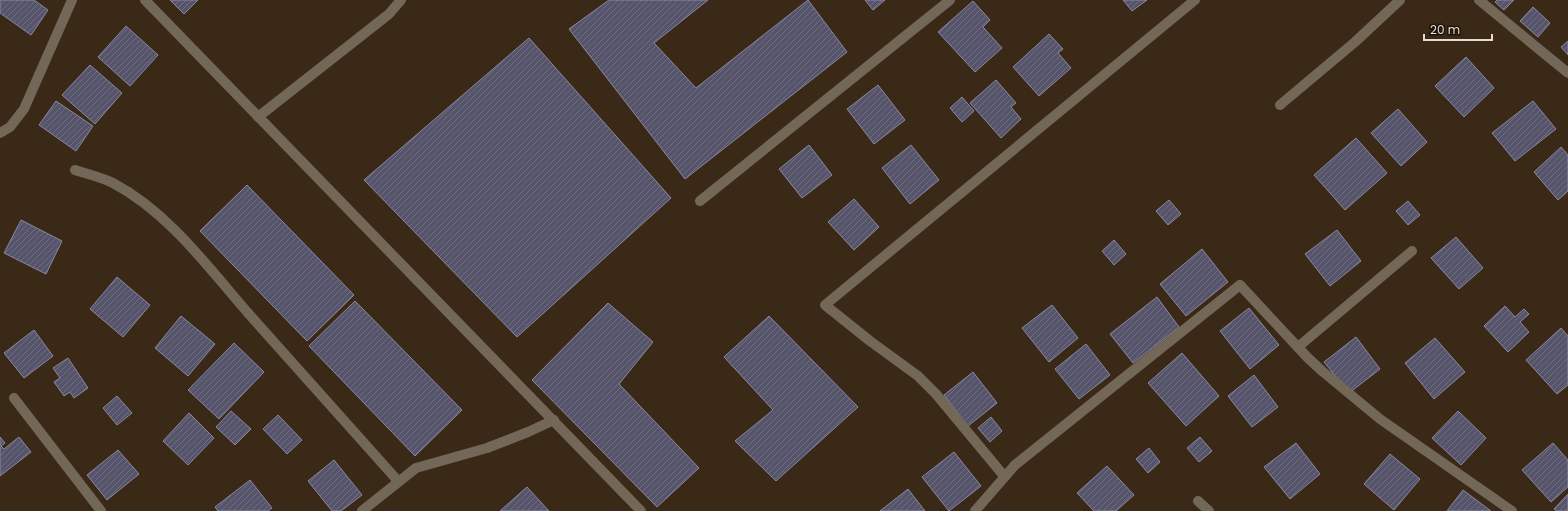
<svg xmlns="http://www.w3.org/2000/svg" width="1568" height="511" font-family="Poppins,sans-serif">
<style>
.building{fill:url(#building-hatch);stroke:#8a87a1}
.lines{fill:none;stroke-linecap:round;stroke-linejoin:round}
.service{stroke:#736757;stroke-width:10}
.minor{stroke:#736757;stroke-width:10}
.tertiary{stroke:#736757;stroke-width:10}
</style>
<defs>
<pattern id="building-hatch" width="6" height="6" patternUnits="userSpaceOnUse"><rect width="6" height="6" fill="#56546b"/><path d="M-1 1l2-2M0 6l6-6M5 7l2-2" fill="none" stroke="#6e6c7f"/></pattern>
</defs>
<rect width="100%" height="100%" fill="#3b2918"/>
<!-- building -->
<g class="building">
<polygon points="0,0 34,0 48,10 31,35 0,13"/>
<polygon points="170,0 198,0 184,14"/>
<polygon points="609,0 708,0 654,43 696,88 808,0 847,52 685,179 569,29"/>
<polygon points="865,0 885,0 873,10"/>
<polygon points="1123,0 1147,0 1132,11"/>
<polygon points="1497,0 1514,0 1504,10 1495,2"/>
<polygon points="973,1 990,20 983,27 1002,48 975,72 938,32"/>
<polygon points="1533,7 1550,23 1538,37 1520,21"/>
<polygon points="126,26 158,55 130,86 98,57"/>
<polygon points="1049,34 1063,49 1058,53 1071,68 1039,96 1013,67"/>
<polygon points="529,38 671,198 517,337 364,180"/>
<polygon points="1568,41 1568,55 1561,47"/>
<polygon points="1466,57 1494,88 1464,117 1435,86"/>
<polygon points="90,65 122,93 95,124 62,95"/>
<polygon points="996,80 1016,103 1011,107 1021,119 1001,138 970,103"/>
<polygon points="878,85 905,120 874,144 847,109"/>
<polygon points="962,97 974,111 962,122 950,108"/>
<polygon points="56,101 93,126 76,151 39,125"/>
<polygon points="1533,101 1556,129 1515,161 1492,133"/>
<polygon points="1398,109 1427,142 1401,166 1371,133"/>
<polygon points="1356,138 1387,173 1345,210 1314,175"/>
<polygon points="809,145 832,175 802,198 779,169"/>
<polygon points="911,145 939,180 910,204 882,168"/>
<polygon points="1561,147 1568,155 1568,191 1558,200 1534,172"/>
<polygon points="247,185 354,295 307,341 200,231"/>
<polygon points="854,199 879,227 854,250 828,222"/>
<polygon points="1169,200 1181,214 1168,225 1156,211"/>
<polygon points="1408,201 1420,215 1408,225 1396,211"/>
<polygon points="21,220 62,241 46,274 4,253"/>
<polygon points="1337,230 1361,261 1330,286 1305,254"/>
<polygon points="1456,237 1483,268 1459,289 1431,258"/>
<polygon points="1114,240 1126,254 1114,265 1102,251"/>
<polygon points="1202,249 1228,282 1186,316 1160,284"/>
<polygon points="117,277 150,305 123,337 90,309"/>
<polygon points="1157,297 1179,327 1133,363 1110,334"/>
<polygon points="355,301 462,410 415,456 309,346"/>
<polygon points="608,303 653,342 619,384 699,468 657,507 532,380"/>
<polygon points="1052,305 1078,338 1049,362 1022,328"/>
<polygon points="1505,306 1515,317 1524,309 1529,314 1520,322 1529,332 1508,352 1484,326"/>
<polygon points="1249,308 1279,345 1250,369 1220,331"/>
<polygon points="181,316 215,344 188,376 155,348"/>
<polygon points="769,316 858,407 776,481 735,441 773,410 724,357"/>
<polygon points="1561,328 1568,336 1568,385 1557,394 1526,360"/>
<polygon points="34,330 53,356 24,378 4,353"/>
<polygon points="1356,337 1380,369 1349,393 1324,362"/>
<polygon points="1435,338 1465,372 1434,399 1405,363"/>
<polygon points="234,343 264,372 219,419 188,390"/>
<polygon points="1086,344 1110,375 1079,399 1055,369"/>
<polygon points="1182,353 1219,396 1186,426 1148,383"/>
<polygon points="68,358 88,388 74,398 70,392 64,396 54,382 60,378 53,368"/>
<polygon points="973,372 997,403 968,426 944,395"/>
<polygon points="1254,375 1278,407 1252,427 1228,396"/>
<polygon points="117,396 132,413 117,425 103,408"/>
<polygon points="231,411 251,429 235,445 216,427"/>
<polygon points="1458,411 1486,438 1461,465 1432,438"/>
<polygon points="189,413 214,438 188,465 163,441"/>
<polygon points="278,415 302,440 287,454 263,429"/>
<polygon points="991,417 1002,431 990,442 978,428"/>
<polygon points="0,437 5,443 1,446 4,449 19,437 31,452 0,476"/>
<polygon points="1200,437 1212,451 1199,462 1187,448"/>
<polygon points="1296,443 1320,474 1290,499 1264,467"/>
<polygon points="1553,443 1568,460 1568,487 1551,502 1522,470"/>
<polygon points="1149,448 1160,462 1148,473 1136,459"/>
<polygon points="118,450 139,474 107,500 87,475"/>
<polygon points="954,452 981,486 949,511 922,477"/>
<polygon points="1390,454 1420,479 1394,510 1364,484"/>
<polygon points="334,460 362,495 341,511 332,511 308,481"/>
<polygon points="1107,466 1134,495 1116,511 1094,511 1077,493"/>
<polygon points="250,480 272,508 268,511 218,511 215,507"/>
<polygon points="527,487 549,511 500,511"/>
<polygon points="908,489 925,511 880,511"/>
<polygon points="1463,490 1491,511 1447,511"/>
<polygon points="1568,494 1568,511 1557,511 1554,509"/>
</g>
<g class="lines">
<!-- service -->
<g class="service">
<polyline points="1280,105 1355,42 1400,0"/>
<polyline points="258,117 389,14 401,0"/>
<polyline points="0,133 10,127 24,109 72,0"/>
<path d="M75,170C87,174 101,177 113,183C168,212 208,267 248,313"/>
<polyline points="700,201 950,0"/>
<polyline points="1004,476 936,394 918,376 870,341 825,305 1195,0"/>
</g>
<!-- minor -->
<g class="minor">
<polyline points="1479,0 1568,73"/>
<polyline points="248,313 398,481"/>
<polyline points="1298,347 1412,251"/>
<polyline points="14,398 101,511"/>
<polyline points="1198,501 1209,511"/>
<polyline points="362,511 416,468 487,448 528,432 554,420"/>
<polyline points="975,511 1015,465 1240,285 1307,357 1322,371 1380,419 1512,511"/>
</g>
<!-- tertiary -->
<polyline class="tertiary" points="145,0 641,511"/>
</g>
<!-- scale -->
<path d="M1424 34v6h68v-6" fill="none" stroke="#e7dbd0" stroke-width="2"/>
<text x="1430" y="34" font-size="12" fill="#e7dbd0" stroke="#1c140c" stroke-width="3" paint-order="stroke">20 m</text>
</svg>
